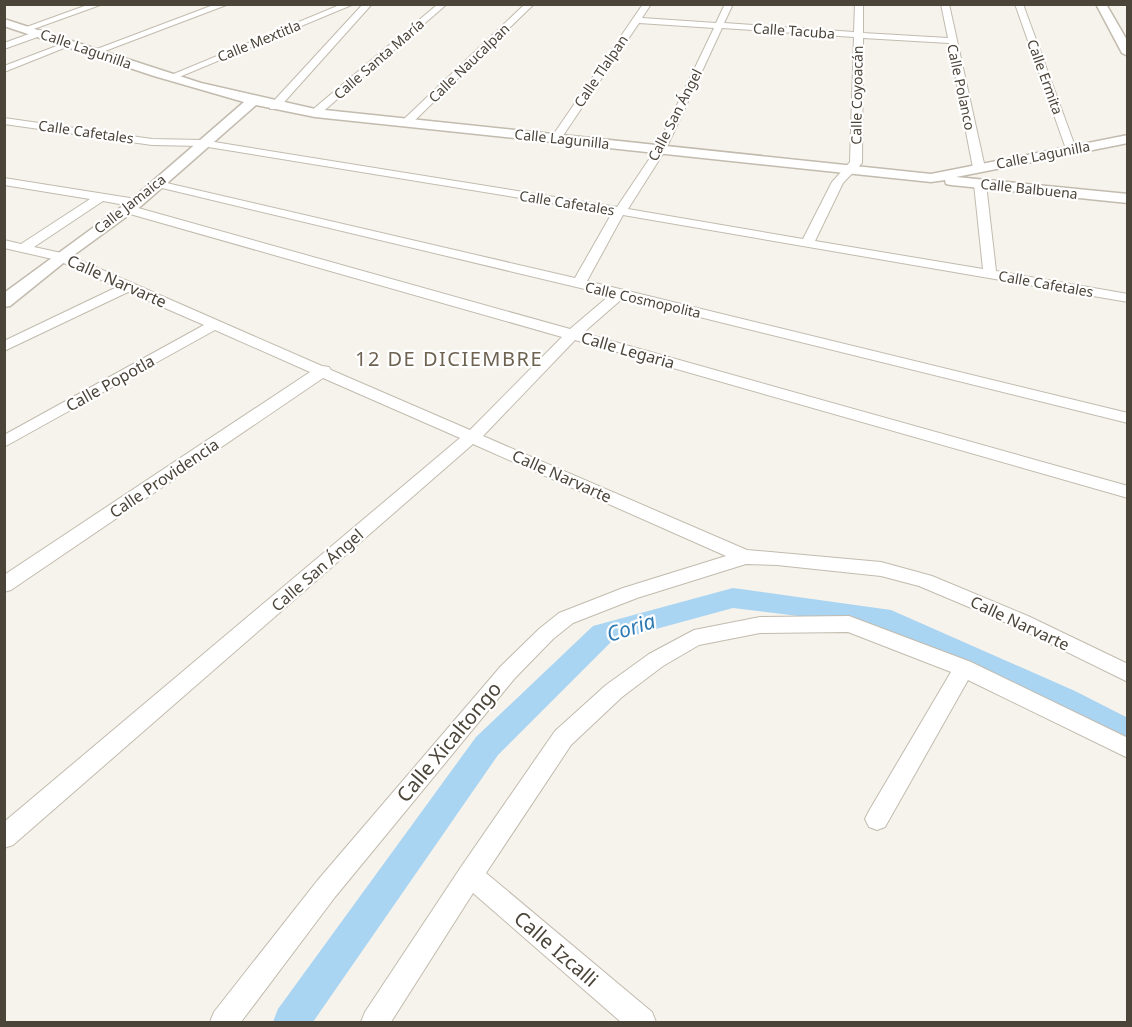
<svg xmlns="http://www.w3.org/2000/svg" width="1132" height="1027" font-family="'Noto Sans',sans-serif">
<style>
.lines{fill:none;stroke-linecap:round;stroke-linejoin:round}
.canal{fill:#a9d4f2;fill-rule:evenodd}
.minor-casing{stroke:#c2bbae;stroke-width:2}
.tertiary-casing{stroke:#c2bbae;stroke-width:3}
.minor{fill:#fff;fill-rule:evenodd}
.tertiary{fill:#fff;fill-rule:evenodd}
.labels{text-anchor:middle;stroke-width:4.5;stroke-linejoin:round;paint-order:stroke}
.far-street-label{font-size:14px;fill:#4b4439;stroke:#fff}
.street-label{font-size:16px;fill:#4b4439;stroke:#fff}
.quarter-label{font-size:20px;letter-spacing:1.5px;fill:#6e6250;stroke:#fff}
.near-street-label{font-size:20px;fill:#4b4439;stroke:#fff}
.near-water-label{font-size:21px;font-style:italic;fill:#2e7ab2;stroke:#fff}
</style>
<rect width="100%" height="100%" fill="#f6f3ec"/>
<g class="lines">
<!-- canal -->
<polygon class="canal" points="733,588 891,610 1075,691 1128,718 1128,744 1055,707 878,626 733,608 612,641 498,755 313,1022 273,1022 278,1009 476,737 593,626"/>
<!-- minor casing -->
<g class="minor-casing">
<g id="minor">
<polygon points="90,4 103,4 28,31 21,29"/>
<polygon points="216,4 229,4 97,54 89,52"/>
<polygon points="342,4 354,4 172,80 164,78"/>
<polygon points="363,4 372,4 278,109 270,109 270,105"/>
<polygon points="438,4 447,4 319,115 311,115 311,111"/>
<polygon points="525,4 534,4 411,124 403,124 403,120"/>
<path d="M643,4H651L642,18L716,23L725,4H733L724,23L854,32L855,4H863V33L948,38L941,4H949L985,168L979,171L973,168L949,43L863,38L862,163L843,183L815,241L983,269L974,184L980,181L986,184L996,271L1128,294V302L623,215L587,281L1128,413V423L623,298L583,333L1128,486V498L575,340L483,436L747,550L881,562L932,576L1028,616L1128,664V682L1014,626L919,586L881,576L777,565L746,564L637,598L573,623L553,639L515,678L335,897L241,1022H210L214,1012L317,881L501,666L539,629L559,613L623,588L726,556L473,444L13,845L4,848V822L460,438L323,378L11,590L4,592V575L310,372L215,330L4,447V435L204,325L128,292L4,351V341L117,287L57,260L4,248V240L21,244L90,199L4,185V178L136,199L142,203L136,207L103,201L34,247L66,254L322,366L329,367L331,370L470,430L562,337L123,212L121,209L123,206H131L570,329L610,295L158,187L152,184L158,181L575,278L612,213L202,146L152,145L4,124V118L152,139L202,140L617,207L656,149L714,28L639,23L560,140L556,141L551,138ZM722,28L854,37L850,162L832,182L803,239L628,209L666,149Z"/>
<polygon points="1015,4 1023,4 1076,149 1075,151 1067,151 1066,149"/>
<polygon points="40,30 43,31 43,35 4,49 4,43"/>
<polygon points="67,42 74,44 4,72 4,66"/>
<polygon points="849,616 971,662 1128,738 1128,758 968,680 885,827 877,830 869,827 865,819 869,811 951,672 848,632 760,633 699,645 663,666 622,697 571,745 486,873 652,1012 656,1022 621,1022 473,893 391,1022 361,1022 365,1012 461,867 555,731 606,685 649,654 694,630 760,617"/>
</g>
</g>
<!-- tertiary casing -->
<g class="tertiary-casing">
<g id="tertiary">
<polygon points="1096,4 1106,4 1128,42 1128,56 1122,53"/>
<polygon points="4,19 201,83 315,109 931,174 1128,135 1128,143 956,177 1128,194 1128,203 951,185 946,184 945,180 931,182 315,117 256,105 141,206 67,260 10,306 4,307 4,293 131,200 244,102 154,76 4,26"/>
</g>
</g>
<!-- minor -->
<use href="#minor" class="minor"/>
<!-- tertiary -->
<use href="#tertiary" class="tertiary"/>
</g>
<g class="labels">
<!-- far-street labels -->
<g class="far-street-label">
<text transform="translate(794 31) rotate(4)" y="5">Calle Tacuba</text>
<text transform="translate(259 41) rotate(-22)" y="5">Calle Mextitla</text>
<text transform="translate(86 49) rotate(19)" y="5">Calle Lagunilla</text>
<text transform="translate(379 59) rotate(-41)" y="5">Calle Santa María</text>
<text transform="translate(469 63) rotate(-44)" y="5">Calle Naucalpan</text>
<text transform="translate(601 71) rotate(-56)" y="5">Calle Tlalpan</text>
<text transform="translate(1045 77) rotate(70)" y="5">Calle Ermita</text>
<text transform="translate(961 87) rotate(78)" y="5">Calle Polanco</text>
<text transform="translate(857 95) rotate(-89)" y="5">Calle Coyoacán</text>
<text transform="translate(675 115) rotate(-63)" y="5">Calle San Ángel</text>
<text transform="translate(86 132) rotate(8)" y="5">Calle Cafetales</text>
<text transform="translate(562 139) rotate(6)" y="5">Calle Lagunilla</text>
<text transform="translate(1043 155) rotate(-11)" y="5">Calle Lagunilla</text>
<text transform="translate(1029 189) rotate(6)" y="5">Calle Balbuena</text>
<text transform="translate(567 203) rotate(9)" y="5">Calle Cafetales</text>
<text transform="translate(130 204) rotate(-38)" y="5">Calle Jamaica</text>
<text transform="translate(1046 284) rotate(10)" y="5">Calle Cafetales</text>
<text transform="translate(643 300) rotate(13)" y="5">Calle Cosmopolita</text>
</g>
<!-- street labels -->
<g class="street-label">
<text transform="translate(117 281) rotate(24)" y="6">Calle Narvarte</text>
<text transform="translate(628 350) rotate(16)" y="6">Calle Legaria</text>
<text transform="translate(110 383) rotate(-29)" y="6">Calle Popotla</text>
<text transform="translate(562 476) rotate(24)" y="6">Calle Narvarte</text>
<text transform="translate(164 478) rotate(-34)" y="6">Calle Providencia</text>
<text transform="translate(317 570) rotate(-41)" y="6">Calle San Ángel</text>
<text transform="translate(1020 623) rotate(25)" y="6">Calle Narvarte</text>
</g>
<!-- quarter labels -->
<g class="quarter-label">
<text x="449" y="366">12 DE DICIEMBRE</text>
</g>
<!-- near-street labels -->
<g class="near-street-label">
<text transform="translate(449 742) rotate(-50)" y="7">Calle Xicaltongo</text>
<text transform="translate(556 949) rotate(41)" y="7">Calle Izcalli</text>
</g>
<!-- near-water labels -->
<g class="near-water-label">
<text transform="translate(631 628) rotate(-18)" y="7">Coria</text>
</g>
</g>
<!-- border -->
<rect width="1132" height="1027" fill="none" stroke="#4b4439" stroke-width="12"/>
</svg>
